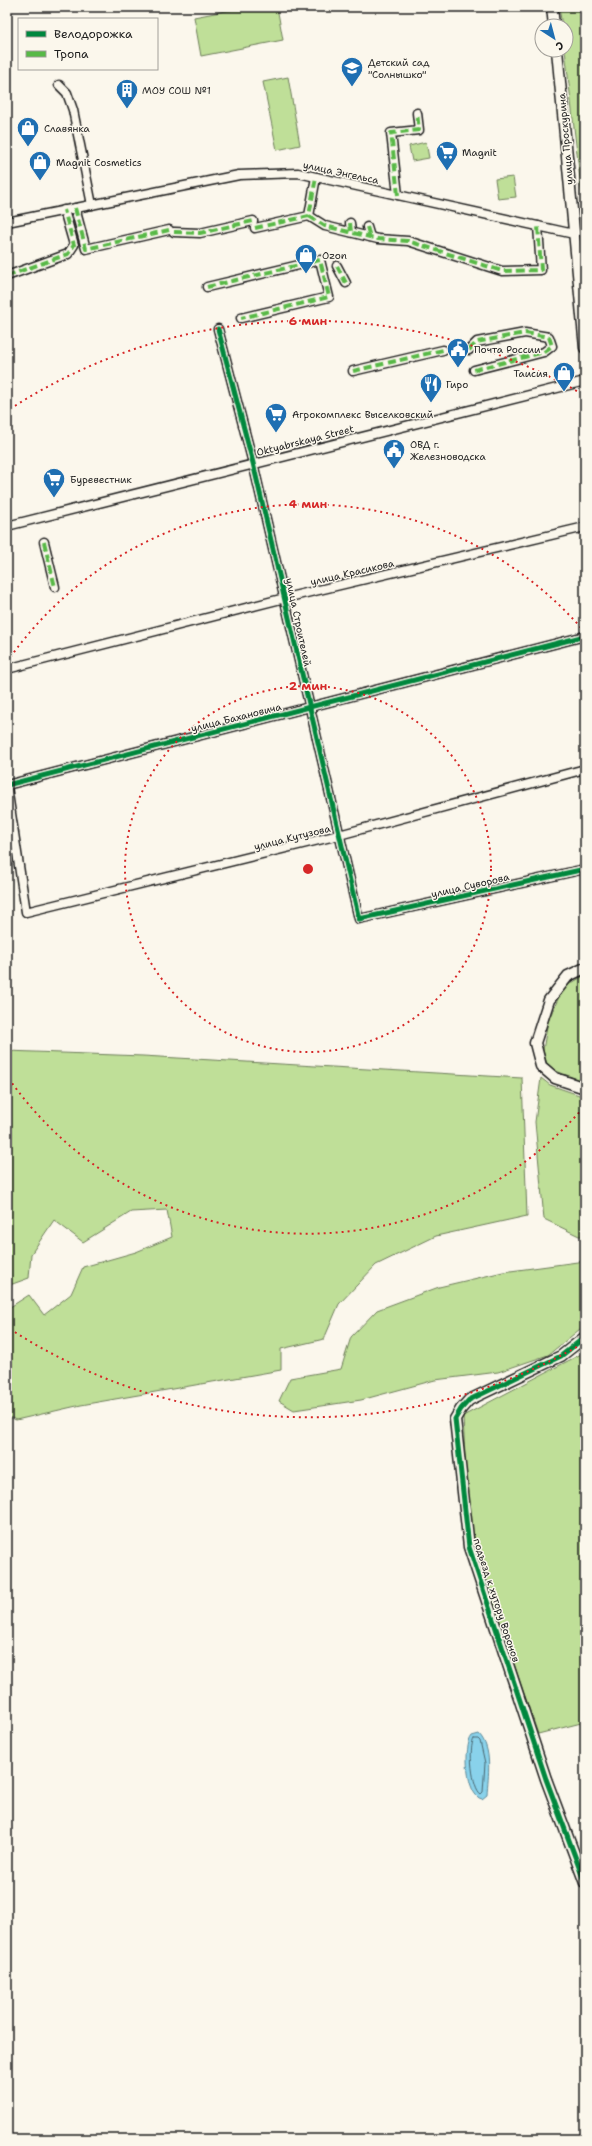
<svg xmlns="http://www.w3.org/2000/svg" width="592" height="2146" font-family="'Shantell Sans',sans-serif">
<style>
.green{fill:#bfdf98;stroke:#6e7e5a}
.water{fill:#89d2eb;stroke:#5d8998}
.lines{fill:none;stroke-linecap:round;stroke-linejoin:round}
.shore{stroke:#48656f;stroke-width:1}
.minor-casing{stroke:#1c1c1c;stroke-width:11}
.tertiary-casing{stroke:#1c1c1c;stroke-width:13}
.minor{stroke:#fbf7ec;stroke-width:8}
.tertiary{stroke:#fbf7ec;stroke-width:10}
.quiet{stroke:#58b947;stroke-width:4;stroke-dasharray:8 4;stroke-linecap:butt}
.cycleway-casing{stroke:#fbf7ec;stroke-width:8}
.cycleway{stroke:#00873e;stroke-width:5}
.ring{fill:none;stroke:#d62828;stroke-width:2;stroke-dasharray:2 4}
.labels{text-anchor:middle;stroke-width:3;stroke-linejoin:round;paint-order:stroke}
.poi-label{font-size:10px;fill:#1c1c1c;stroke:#fbf7ec;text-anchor:start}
.street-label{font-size:10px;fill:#1c1c1c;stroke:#fbf7ec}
.centre{fill:#d62828;stroke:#fbf7ec;stroke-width:2}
.ring-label{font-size:12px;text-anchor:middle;font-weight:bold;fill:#d62828;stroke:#fbf7ec;stroke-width:3;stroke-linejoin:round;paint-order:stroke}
</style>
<rect width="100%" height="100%" fill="#fbf7ec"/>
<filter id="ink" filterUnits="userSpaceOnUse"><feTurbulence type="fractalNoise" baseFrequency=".025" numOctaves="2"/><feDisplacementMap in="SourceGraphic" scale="8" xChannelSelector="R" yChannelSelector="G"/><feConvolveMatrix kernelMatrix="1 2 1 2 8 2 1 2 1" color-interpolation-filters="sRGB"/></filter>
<g filter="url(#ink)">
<!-- green -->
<g class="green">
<polygon points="246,7 277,7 283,40 201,56 194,17"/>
<polygon points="559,7 585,7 585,222 565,50 566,26 562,26"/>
<polygon points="288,77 300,145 277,150 263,82"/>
<polygon points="426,142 429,158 412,161 409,146"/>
<polygon points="513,177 516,197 498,199 495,179"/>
<polygon points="585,975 585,1082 548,1068 543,1050 548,1021 563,988"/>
<polygon points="7,1051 143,1056 522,1078 527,1216 436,1236 376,1265 339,1304 324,1339 281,1349 281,1370 81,1405 16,1420 7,1416 7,1309 29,1295 44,1315 71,1294 83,1267 136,1252 172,1237 167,1210 131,1212 83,1242 54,1220 31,1254 29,1278 7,1286"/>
<polygon points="541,1078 550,1085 585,1097 585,1236 579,1236 544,1219 535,1122"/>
<polygon points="585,1261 585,1325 548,1355 498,1372 435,1380 361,1400 294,1410 279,1401 290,1378 341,1369 351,1337 377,1310 439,1287 503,1272"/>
<polygon points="585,1352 585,1722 538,1734 498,1618 468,1516 463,1416"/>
</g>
<!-- water -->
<path class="water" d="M479,1734C493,1749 488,1776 487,1795L482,1799C466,1796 463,1746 472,1736Z"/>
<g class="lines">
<!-- shore -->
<path class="shore" d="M474,1739H478L480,1741L485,1763L483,1792L481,1794C472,1789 468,1747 474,1739Z"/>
<!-- minor casing -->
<g class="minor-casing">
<g id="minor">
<polyline points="59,85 67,93 73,110 92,205"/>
<polyline points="398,195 391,133 419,130 417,113"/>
<polyline points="75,208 86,249 169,230"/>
<polyline points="309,216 325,226 378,239 408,241 502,271 541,270 538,226"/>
<polyline points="7,222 239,175 298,173 574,234"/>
<polyline points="350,223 351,232"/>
<polyline points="367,227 370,237"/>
<polyline points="255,228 309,216 316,177"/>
<polyline points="174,232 200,233 253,221"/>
<polyline points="337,266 346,283"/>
<polyline points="7,276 68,254 74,245 64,210"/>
<polyline points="207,287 320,260 329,297 241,318"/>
<polyline points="218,329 253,463 359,919 585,869"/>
<polyline points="469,350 477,342 525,333 549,337 552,346 544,352 474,370"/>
<polyline points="353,371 443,350"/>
<polyline points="7,526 585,381"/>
<polyline points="44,542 55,587"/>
<polyline points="7,669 285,598 585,527"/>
<polyline points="7,785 585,636"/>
<polyline points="7,787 26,912 339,835 585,769"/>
</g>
</g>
<!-- tertiary casing -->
<g class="tertiary-casing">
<g id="tertiary">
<polyline points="552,7 554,26"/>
<polyline points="557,50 585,348"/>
<polyline points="585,968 568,976 549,1000 535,1043 541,1066 555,1078 585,1088"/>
<polyline points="585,1337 561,1356 469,1400 461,1409 455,1419 469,1547 546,1779 585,1883"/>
</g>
</g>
<!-- minor -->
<use href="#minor" class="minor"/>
<!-- tertiary -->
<use href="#tertiary" class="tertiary"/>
<!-- quiet -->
<g class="quiet">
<polyline points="398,195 391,133 419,130 417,113"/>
<polyline points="75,208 86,249 169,230"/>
<polyline points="309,216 325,226 378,239 408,241 502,271 541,270 538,226"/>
<polyline points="350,223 351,232"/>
<polyline points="367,227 370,237"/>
<polyline points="255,228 309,216 316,177"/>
<polyline points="174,232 200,233 253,221"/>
<polyline points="337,266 346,283"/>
<polyline points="7,276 68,254 74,245 64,210"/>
<polyline points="207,287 320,260 329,297 241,318"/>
<polyline points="469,350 477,342 525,333 549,337 552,346 544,352 474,370"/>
<polyline points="353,371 443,350"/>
<polyline points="44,542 55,587"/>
</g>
<!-- cycleway casing -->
<g class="cycleway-casing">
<g id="cycleway">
<polyline points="218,329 253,463 359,919 585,869"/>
<polyline points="7,785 585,636"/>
<polyline points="585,1337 561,1356 469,1400 461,1409 455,1419 469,1547 546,1779 585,1883"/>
</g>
</g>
<!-- cycleway -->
<use href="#cycleway" class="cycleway"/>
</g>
</g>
<!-- distance rings -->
<g class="ring">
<circle cx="308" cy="869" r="183"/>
<path d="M583 1108A365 365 0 0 1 7 1076M7 662A365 365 0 0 1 583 630"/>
<path d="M582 1344A548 548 0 0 1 10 1329M10 409A548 548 0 0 1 582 394"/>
</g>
<!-- icons -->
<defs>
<g id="school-pin" transform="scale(1.15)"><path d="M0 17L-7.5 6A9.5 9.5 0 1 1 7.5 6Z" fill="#1f6fb2" stroke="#fbf7ec"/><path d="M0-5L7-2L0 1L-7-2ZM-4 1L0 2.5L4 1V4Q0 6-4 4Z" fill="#fff"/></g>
<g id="building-pin" transform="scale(1.15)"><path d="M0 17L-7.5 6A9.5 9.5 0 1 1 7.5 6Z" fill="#1f6fb2" stroke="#fbf7ec"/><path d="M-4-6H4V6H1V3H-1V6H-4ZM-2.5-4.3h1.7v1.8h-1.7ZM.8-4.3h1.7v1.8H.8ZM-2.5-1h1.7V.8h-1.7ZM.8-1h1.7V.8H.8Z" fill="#fff"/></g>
<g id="shop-pin" transform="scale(1.15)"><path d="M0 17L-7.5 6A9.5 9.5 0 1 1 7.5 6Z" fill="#1f6fb2" stroke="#fbf7ec"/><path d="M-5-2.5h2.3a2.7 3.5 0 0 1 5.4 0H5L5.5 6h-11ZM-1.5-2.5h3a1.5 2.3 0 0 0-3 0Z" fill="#fff"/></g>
<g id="supermarket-pin" transform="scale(1.15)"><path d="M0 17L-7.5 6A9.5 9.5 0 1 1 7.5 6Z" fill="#1f6fb2" stroke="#fbf7ec"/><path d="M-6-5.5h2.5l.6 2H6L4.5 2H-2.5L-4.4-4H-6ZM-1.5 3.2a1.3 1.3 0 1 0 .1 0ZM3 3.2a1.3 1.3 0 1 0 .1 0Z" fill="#fff"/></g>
<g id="civic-pin" transform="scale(1.15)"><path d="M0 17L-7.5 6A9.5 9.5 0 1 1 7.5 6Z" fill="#1f6fb2" stroke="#fbf7ec"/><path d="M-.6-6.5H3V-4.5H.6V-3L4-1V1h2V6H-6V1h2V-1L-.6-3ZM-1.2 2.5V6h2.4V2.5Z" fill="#fff"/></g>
<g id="restaurant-pin" transform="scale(1.15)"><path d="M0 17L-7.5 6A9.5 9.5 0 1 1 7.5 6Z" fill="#1f6fb2" stroke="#fbf7ec"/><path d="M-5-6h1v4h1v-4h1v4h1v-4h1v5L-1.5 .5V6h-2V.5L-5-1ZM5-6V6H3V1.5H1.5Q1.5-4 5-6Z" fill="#fff"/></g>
</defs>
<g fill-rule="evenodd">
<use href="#school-pin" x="352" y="68"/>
<use href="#building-pin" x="127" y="90"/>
<use href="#shop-pin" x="28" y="128"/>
<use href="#supermarket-pin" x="447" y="152"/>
<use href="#shop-pin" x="40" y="162"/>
<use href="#shop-pin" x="306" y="255"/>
<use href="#civic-pin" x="458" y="349"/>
<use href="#shop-pin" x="564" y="373"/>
<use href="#restaurant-pin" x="431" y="384"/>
<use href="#supermarket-pin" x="276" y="414"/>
<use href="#civic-pin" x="394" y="450"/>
<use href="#supermarket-pin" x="54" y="479"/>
</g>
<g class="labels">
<!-- poi labels -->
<g class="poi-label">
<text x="368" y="66">Детский сад<tspan x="368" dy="12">"Солнышко"</tspan></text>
<text x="142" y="94">МОУ СОШ №1</text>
<text x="44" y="132">Славянка</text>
<text x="462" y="156">Magnit</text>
<text x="56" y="166">Magnit Cosmetics</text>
<text x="322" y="259">Ozon</text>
<text x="474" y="353">Почта России</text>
<text x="548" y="377" text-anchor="end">Таисия</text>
<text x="446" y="388">Гиро</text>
<text x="292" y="418">Агрокомплекс Выселковский</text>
<text x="410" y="448">ОВД г.<tspan x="410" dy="12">Железноводска</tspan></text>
<text x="70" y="483">Буревестник</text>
</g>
<!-- street labels -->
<g class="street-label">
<text transform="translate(565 139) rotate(-95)" y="4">улица Проскурина</text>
<text transform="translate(341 172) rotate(12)" y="4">улица Энгельса</text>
<text transform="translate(305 440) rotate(-14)" y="4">Oktyabrskaya Street</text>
<text transform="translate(352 572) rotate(-13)" y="4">улица Красикова</text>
<text transform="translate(299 622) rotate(78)" y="4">улица Строителей</text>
<text transform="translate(236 717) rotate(-14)" y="4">улица Бахановича</text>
<text transform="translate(292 837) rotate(-14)" y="4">улица Кутузова</text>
<text transform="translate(470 885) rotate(-13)" y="4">улица Суворова</text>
<text transform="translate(497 1600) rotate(72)" y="4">подъезд к хутору Воронов</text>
</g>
</g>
<circle cx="308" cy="869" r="6" class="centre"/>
<g class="ring-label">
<text x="308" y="325">6 мин</text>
<text x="308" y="508">4 мин</text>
<text x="308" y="690">2 мин</text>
</g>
<!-- margin -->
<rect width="592" height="2146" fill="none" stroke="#fbf7ec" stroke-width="24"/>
<rect x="12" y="12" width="568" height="2122" fill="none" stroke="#1c1c1c" stroke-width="1.5" filter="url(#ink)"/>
<!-- legend -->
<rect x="18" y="18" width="140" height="52" fill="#fbf7ec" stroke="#a29f99"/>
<rect x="26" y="31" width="20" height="6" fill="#00873e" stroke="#a29f99"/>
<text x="54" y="38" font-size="12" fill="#1c1c1c">Велодорожка</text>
<rect x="26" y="51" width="20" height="6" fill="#58b947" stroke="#a29f99"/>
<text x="54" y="58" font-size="12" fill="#1c1c1c">Тропа</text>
<!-- north arrow -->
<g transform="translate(554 38) rotate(144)"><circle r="19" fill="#fbf7ec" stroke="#a29f99"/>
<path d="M0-3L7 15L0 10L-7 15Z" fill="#1f6fb2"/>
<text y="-6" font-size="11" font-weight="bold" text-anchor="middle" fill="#1c1c1c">С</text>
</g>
</svg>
